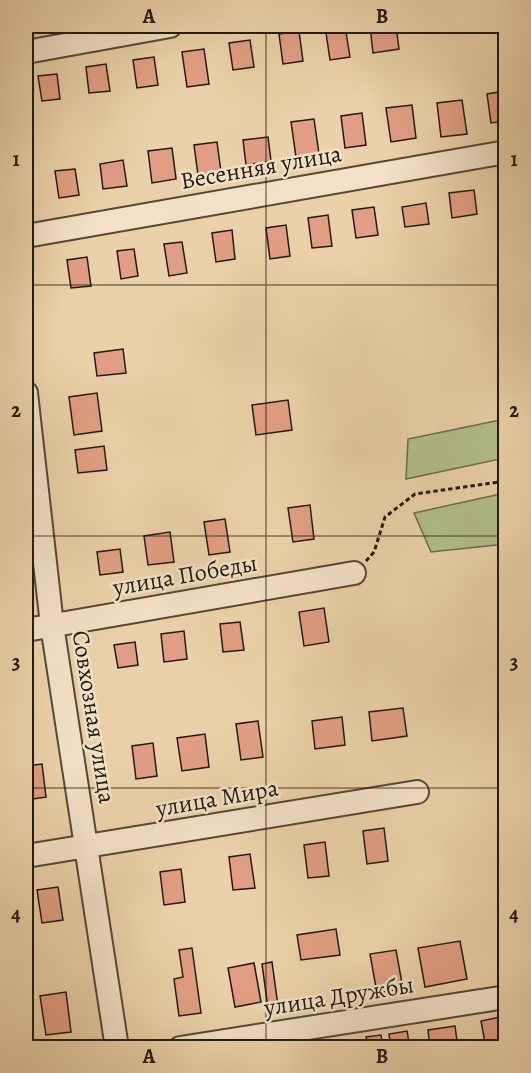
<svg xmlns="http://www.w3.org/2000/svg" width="531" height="1073" font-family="Alegreya,serif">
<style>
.green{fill:#b2bd8c;stroke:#6a6c4e;stroke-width:1.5}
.building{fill:#e29e84;stroke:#221a10;stroke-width:1.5}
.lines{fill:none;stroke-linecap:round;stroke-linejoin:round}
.minor-casing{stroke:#544836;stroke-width:26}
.path{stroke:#221a10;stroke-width:3;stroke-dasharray:4.5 3;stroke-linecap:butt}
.minor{stroke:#f2e1c7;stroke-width:22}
.grid{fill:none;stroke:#221a10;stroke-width:1.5;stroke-opacity:0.55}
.labels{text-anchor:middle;stroke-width:5;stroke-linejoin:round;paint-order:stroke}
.street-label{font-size:24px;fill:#221a10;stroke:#f2e1c7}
.neatline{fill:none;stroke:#221a10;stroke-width:2}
.grid-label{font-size:20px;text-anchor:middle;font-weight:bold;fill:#221a10}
</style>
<rect width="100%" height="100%" fill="#ebd1a9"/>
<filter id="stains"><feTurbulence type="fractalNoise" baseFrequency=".00333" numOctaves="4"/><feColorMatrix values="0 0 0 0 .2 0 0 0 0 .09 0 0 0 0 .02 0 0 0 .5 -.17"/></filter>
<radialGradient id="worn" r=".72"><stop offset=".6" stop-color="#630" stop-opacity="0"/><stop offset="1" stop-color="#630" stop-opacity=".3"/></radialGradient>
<!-- green -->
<g class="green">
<polygon points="505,419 505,458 406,479 408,439"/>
<polygon points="505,493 505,544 431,552 414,513"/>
</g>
<!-- building -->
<g class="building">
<polygon points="325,26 345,26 350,57 330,60"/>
<polygon points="370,26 396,26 399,49 373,53"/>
<polygon points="426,26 445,26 445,30 427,33"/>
<polygon points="474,26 495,26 496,31 475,33"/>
<polygon points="299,31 303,61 283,64 279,34"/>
<polygon points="250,40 254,67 233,70 229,43"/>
<polygon points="204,49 209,84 187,87 182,52"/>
<polygon points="154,57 158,85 137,88 133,60"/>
<polygon points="106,64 110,91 89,93 86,67"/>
<polygon points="57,74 60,99 42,101 38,76"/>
<polygon points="506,91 506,121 491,123 487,94"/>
<polygon points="462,100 467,134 441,137 437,103"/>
<polygon points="412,105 416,138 391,142 386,108"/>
<polygon points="362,113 366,145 345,148 341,116"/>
<polygon points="314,119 319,154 296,157 291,122"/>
<polygon points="268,137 271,161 246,165 243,140"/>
<polygon points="217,142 221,172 198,175 194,145"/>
<polygon points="172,148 176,179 152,183 148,151"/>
<polygon points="123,160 127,186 103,189 100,164"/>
<polygon points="75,169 79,195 59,198 55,171"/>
<polygon points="506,184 506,205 502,206 499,185"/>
<polygon points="474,190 477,214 452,218 449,193"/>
<polygon points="426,203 429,224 405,227 402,207"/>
<polygon points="374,207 378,235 356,238 352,210"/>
<polygon points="328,215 332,246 312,248 308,218"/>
<polygon points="286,225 290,256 270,259 266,228"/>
<polygon points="232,230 235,259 216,262 212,233"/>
<polygon points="182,242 187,273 169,276 164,244"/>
<polygon points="134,249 138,276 121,279 117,251"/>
<polygon points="87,257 91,286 71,288 67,260"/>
<polygon points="123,349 126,373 97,376 94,353"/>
<polygon points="97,393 102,431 74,435 69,397"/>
<polygon points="288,400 292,430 256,435 252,405"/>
<polygon points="104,446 107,470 78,473 75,450"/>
<polygon points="310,505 314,539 293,542 288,508"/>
<polygon points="225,519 230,552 209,555 204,522"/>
<polygon points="170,532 174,562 148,565 144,536"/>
<polygon points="120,549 123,572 100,575 97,552"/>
<polygon points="324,608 329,642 304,646 299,612"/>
<polygon points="240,622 244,650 223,652 220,624"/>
<polygon points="184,631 187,659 164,662 161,634"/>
<polygon points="135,642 138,665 118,668 114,645"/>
<polygon points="403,708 407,736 372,741 369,712"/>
<polygon points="342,717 345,745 315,749 312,721"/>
<polygon points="258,721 263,757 241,760 236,724"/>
<polygon points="205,734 209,767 182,771 177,738"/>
<polygon points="153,743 157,776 136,779 132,746"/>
<polygon points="42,764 46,797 26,800 26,766"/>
<polygon points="384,828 388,861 367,864 363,831"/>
<polygon points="325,842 329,876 308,878 304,845"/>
<polygon points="250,854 255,888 233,890 229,857"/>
<polygon points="181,869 185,902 164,905 160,872"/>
<polygon points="58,887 63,920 42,923 37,890"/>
<polygon points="336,929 340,955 301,960 297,935"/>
<polygon points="460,941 467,979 425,987 418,948"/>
<polygon points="192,948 201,1013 179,1016 174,979 183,977 179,950"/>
<polygon points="396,950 403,989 377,993 370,954"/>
<polygon points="272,962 278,1006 268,1008 262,964"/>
<polygon points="254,963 261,1002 235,1007 228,968"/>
<polygon points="66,992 71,1032 46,1035 40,996"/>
<polygon points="505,1016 506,1045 486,1048 481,1021"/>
<polygon points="455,1026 458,1048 430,1048 428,1030"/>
<polygon points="407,1031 410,1048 391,1048 389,1034"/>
<polygon points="381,1035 383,1048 368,1048 366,1037"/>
<polygon points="351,1041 352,1048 323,1048 323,1046"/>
</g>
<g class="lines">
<!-- minor casing -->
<g class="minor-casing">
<g id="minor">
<polyline points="26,52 170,26"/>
<polyline points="26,236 506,152"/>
<polyline points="26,393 52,625 117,1048"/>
<polyline points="26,630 354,573"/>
<polyline points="26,856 417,792"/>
<polyline points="180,1048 506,997"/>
</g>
</g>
<!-- path -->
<polyline class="path" points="366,561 374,552 385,517 415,494 506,481"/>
<!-- minor -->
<use href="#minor" class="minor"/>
</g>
<!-- grid -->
<path class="grid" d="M266,26V1048M26,285H506M26,536H506M26,788H506"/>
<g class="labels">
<!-- street labels -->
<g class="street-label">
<text transform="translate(261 167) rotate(-10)" y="8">Весенняя улица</text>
<text transform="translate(185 575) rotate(-10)" y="8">улица Победы</text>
<text transform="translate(94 717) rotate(81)" y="8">Совхозная улица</text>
<text transform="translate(217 798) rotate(-10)" y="8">улица Мира</text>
<text transform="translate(339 996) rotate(-9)" y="8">улица Дружбы</text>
</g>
</g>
<!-- margin -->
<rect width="531" height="1073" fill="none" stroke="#ebd1a9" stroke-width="66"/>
<rect x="33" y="33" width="465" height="1007" class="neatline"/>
<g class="grid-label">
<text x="149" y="23">A</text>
<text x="382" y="23">B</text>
<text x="16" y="166">1</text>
<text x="514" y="166">1</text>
<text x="16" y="417">2</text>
<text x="514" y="417">2</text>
<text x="16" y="669">3</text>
<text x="514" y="669">3</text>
<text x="16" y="921">4</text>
<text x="514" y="921">4</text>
<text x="149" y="1063">A</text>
<text x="382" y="1063">B</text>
</g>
<rect width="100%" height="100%" filter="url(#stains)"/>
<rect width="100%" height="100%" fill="url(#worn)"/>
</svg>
